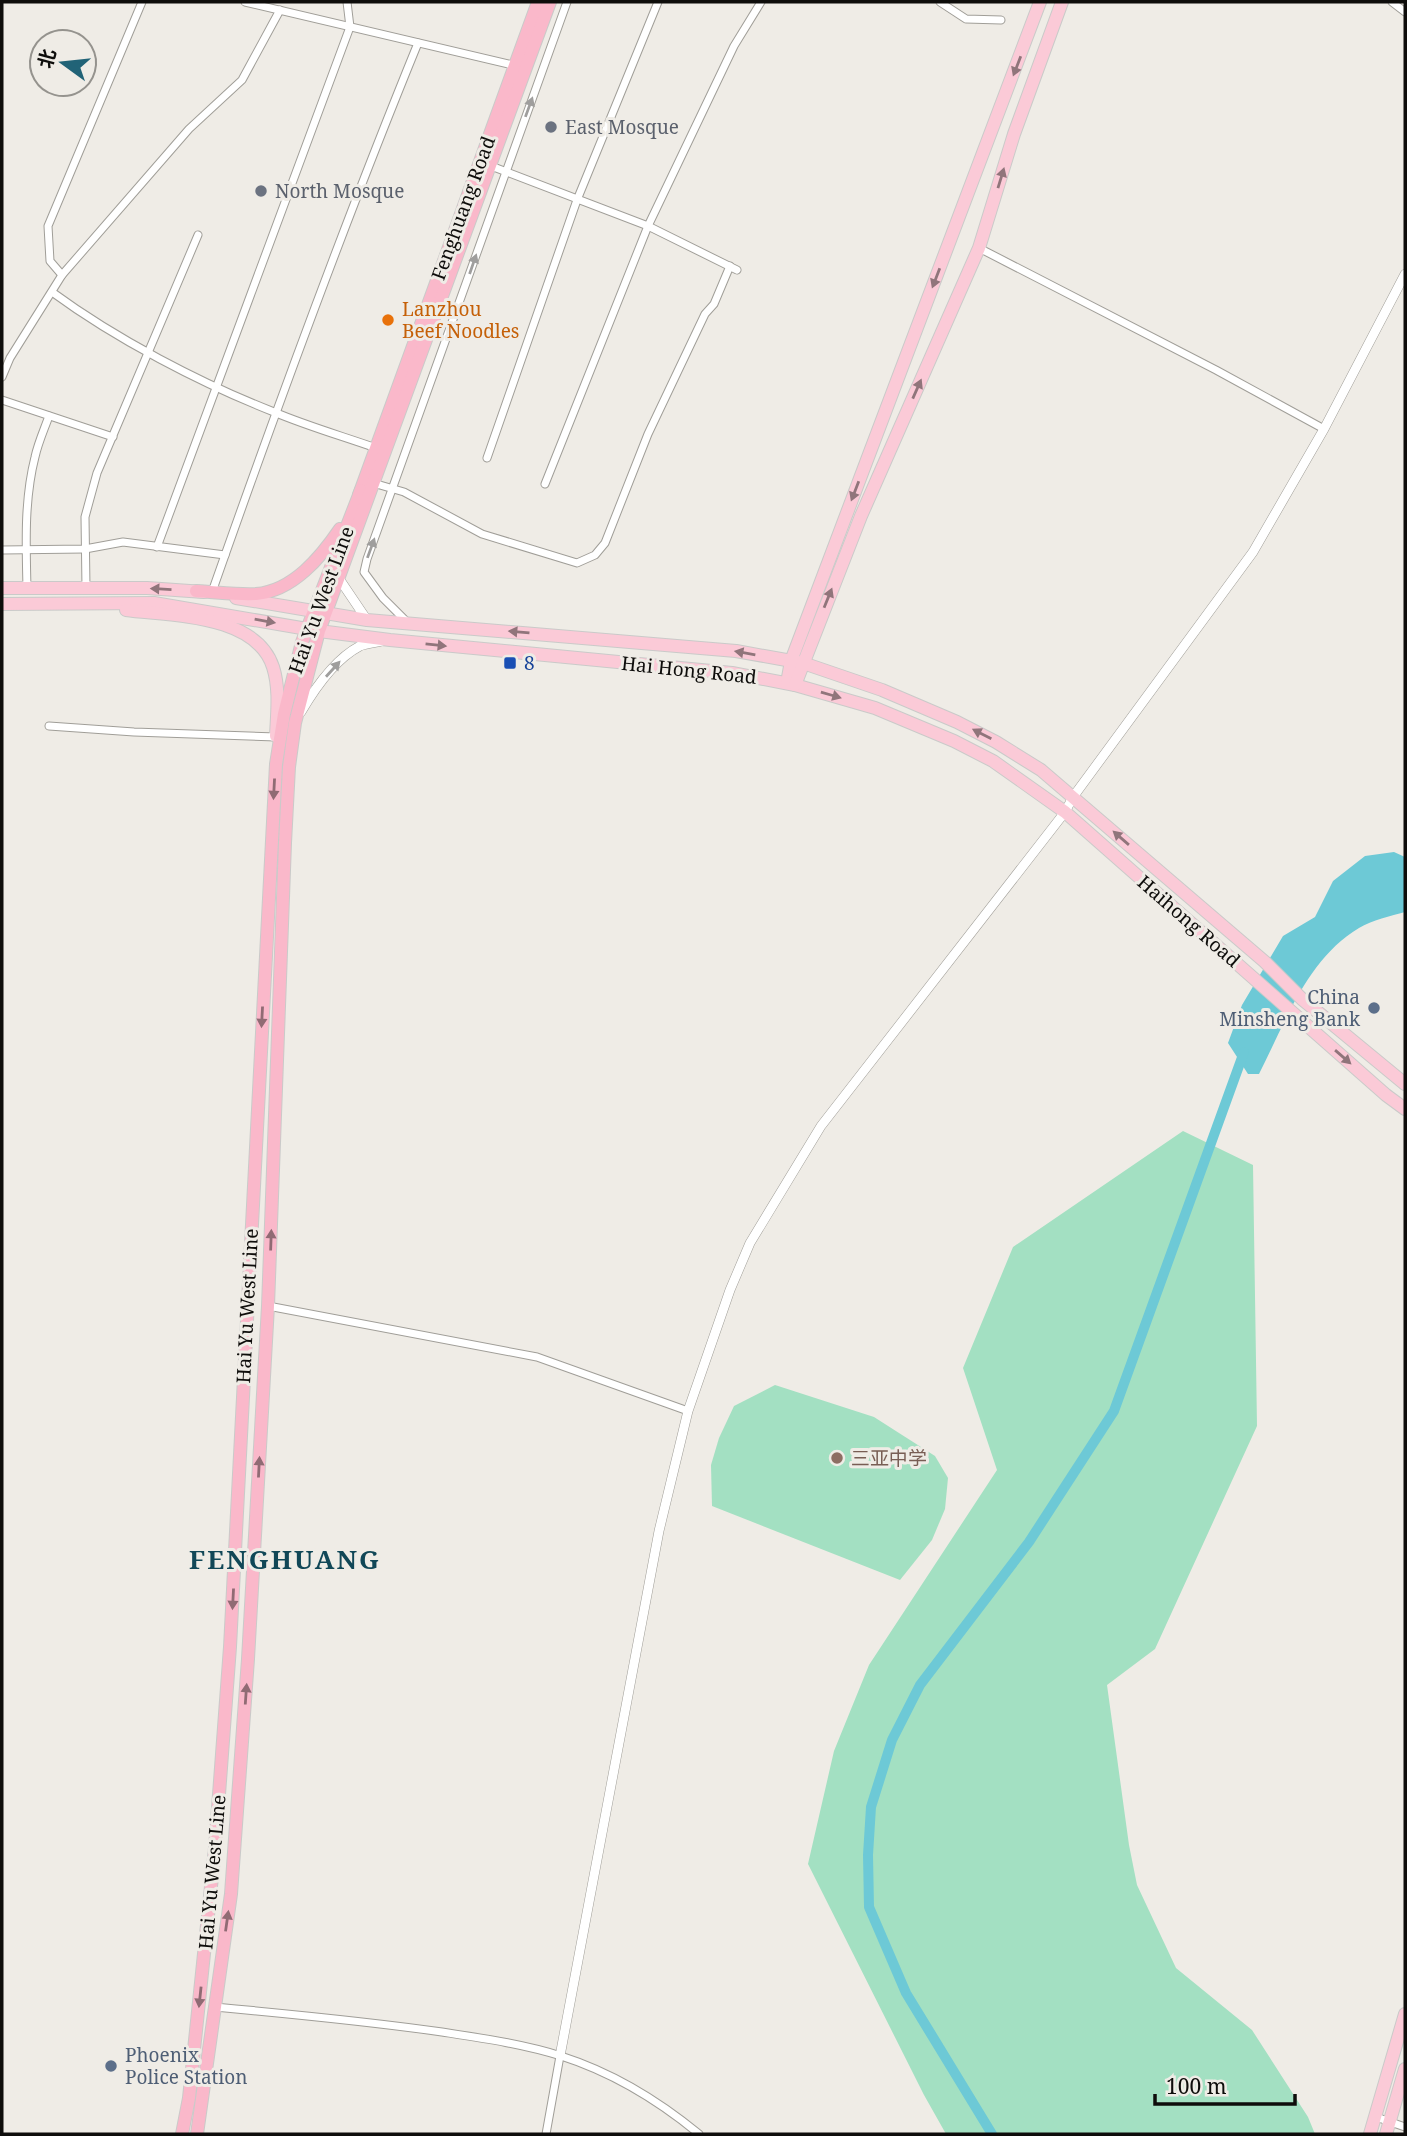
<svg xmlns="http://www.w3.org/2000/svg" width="1407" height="2136" font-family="'Noto Serif','Noto Sans SC',serif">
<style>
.green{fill:#a3e0c2}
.water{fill:#6dc9d6}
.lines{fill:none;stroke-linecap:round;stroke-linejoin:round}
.canal{stroke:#6dc9d6;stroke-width:10}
.minor-casing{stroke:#a09e98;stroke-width:9}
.tertiary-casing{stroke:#a09e98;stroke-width:10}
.primary-casing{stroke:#cacac9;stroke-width:14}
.trunk-casing{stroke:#cacac9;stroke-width:14}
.minor{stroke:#fff;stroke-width:7}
.tertiary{stroke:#fff;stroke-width:9}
.primary{stroke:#fbcad7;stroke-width:12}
.trunk{stroke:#fab8ca;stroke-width:12}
.oneway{fill:#90757b}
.oneway2{fill:#9f9e9d}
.oneway3{fill:#906b74}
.worship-dot{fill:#6b7280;stroke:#efece6;stroke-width:2.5}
.food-dot{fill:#e8710a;stroke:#efece6;stroke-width:2.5}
.transit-dot{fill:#1a4fb4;stroke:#efece6;stroke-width:2.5}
.service-dot{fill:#5c6f8a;stroke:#efece6;stroke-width:2.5}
.education-dot{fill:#8d6e63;stroke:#efece6;stroke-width:2.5}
.labels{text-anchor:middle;stroke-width:6;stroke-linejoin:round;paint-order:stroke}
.worship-label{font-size:19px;fill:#5b616d;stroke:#efece6;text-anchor:start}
.street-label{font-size:19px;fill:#0e0d0b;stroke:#efece6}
.food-label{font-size:19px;fill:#c56008;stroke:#efece6;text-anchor:start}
.transit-label{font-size:19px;fill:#164399;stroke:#efece6;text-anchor:start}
.service-label{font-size:19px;fill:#4e5e75;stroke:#efece6;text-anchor:end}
.education-label{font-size:19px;fill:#785e54;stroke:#efece6;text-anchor:start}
.district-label{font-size:26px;font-weight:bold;letter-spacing:2px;fill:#114757;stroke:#efece6}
</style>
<rect width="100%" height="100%" fill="#efece6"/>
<!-- green -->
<g class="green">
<polygon points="1183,1131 1253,1165 1257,1426 1155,1649 1107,1685 1129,1845 1137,1885 1176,1968 1252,2030 1308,2117 1315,2134 946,2134 924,2095 808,1864 834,1751 869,1665 997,1470 963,1368 1013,1247"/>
<polygon points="775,1385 874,1417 935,1456 948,1478 945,1509 932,1540 900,1580 712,1506 711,1465 719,1438 734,1406"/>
</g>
<!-- water -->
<path class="water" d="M1394,852L1405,857V912C1391,916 1372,920 1359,928C1307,959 1285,1023 1259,1074H1248L1228,1043L1242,1005L1283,936L1315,917L1333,881L1365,856Z"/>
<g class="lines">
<!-- canal -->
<polyline class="canal" points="992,2134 906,1993 869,1907 868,1855 871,1807 892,1740 920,1685 1029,1542 1114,1411 1244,1052"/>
<!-- minor casing -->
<g class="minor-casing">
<g id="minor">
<polyline points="245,2 517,66"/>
<polyline points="940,2 966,19 1001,20"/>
<polyline points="1392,2 1405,12"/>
<polyline points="491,166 648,226 737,270"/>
<polyline points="979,248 1216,370 1324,429"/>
<polyline points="62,275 50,261 48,226 142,2"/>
<path d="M52,292C116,339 200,383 274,412C307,426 342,436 376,448"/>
<polyline points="2,377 10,358 62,275 189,129 242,80 280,10"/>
<polyline points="2,400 113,437"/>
<polyline points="487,458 577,200 658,2"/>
<polyline points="373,483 404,492 482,534 577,563 595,555 605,543 648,434 705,314 714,304 730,266"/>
<polyline points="545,484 648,226 734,46 761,2"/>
<polyline points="157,547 350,27 347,2"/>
<polyline points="2,550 85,549 123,542 225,555"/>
<path d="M27,588C26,545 24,500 35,457C38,443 44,430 49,416"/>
<polyline points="86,588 85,517 97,473 198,235"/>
<path d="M212,592C277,407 344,224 418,43"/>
<polyline points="407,622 383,598 364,572 367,559 567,2"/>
<polyline points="49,726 134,732 276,737"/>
<polyline points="268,1306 537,1357 688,1411"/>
<path d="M215,2007C291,2014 366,2021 442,2032C481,2038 523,2044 561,2056C611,2072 659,2101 699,2134"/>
<polyline points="1376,2117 1405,2127"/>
<polyline points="546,2134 560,2056"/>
</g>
</g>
<!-- tertiary casing -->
<g class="tertiary-casing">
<g id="tertiary">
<polyline points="338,577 367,620"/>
<path d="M301,712C315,688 335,659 360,646C367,643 375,643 382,641"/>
<polyline points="560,2056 659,1531 688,1411 730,1290 750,1243 821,1126 1065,812 1073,797 1253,552 1324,429 1405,274"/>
</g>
</g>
<!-- primary casing -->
<g class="primary-casing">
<g id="primary">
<polyline points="2,588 147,588 204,592"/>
<polyline points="236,598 367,620 736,651 803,663 882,690 957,722 996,742 1041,770 1265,962 1302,999 1405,1084"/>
<polyline points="2,604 154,603 319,631 390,640 732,673 795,685 875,708 954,741 993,761 1065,812 1386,1095 1405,1109"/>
<path d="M126,610C171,616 256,614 273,667C280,689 277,713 276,736"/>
<polyline points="787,683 791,661 1040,2"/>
<polyline points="795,685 861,516 979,248 1014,134 1062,2"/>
<polyline points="1370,2134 1405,2014"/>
<polyline points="1386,2134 1405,2069"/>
</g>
</g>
<!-- trunk casing -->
<g class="trunk-casing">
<g id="trunk">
<polyline points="359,495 538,2"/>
<path d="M196,591C216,592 237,595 256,594C293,591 321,557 340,529"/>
<polyline points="182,2134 189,2098 215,1848 230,1647 276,764 284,714 302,642 361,490"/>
<polyline points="197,2134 231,1894 248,1659 268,1306 285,843 289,767 295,723 319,631 550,2"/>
</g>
</g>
<!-- minor -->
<use href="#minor" class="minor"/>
<!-- tertiary -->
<use href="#tertiary" class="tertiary"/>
<!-- primary -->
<use href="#primary" class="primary"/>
<!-- trunk -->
<use href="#trunk" class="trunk"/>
</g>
<!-- one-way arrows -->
<defs><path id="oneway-solid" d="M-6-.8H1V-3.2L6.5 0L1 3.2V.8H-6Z" transform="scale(1.75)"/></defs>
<g class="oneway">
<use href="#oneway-solid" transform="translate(1017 66) rotate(111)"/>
<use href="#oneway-solid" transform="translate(1001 178) rotate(-73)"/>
<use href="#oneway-solid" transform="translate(936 278) rotate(111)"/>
<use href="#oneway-solid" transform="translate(917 389) rotate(-66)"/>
<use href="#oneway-solid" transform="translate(855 491) rotate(111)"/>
<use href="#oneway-solid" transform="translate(161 589) rotate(-177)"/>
<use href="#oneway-solid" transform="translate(828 598) rotate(-68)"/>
<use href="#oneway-solid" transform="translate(265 621) rotate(10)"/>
<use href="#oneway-solid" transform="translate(519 632) rotate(-175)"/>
<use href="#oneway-solid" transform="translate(436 645) rotate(6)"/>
<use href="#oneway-solid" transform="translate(745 653) rotate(-170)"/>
<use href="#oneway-solid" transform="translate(831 695) rotate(16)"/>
<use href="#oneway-solid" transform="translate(982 734) rotate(-153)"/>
<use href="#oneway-solid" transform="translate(1121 838) rotate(-139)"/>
<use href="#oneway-solid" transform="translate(1343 1057) rotate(41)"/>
</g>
<g class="oneway2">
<use href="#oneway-solid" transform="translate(529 107) rotate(-70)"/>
<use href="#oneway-solid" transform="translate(473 264) rotate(-71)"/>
<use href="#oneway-solid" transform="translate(371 548) rotate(-70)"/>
<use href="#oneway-solid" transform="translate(333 669) rotate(-48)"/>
</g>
<g class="oneway3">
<use href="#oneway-solid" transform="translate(274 789) rotate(93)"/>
<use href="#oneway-solid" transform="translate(262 1017) rotate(93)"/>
<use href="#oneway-solid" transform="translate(271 1240) rotate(-88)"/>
<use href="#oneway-solid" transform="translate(259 1467) rotate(-87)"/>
<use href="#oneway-solid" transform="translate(233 1599) rotate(93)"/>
<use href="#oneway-solid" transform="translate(246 1694) rotate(-86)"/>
<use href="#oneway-solid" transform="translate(227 1921) rotate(-82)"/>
<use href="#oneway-solid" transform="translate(200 1997) rotate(96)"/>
</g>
<!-- markers -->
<g class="worship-dot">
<circle cx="551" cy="127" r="7"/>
<circle cx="261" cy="191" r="7"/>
</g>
<circle class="food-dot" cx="388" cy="320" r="7"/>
<rect class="transit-dot" x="503" y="656" width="14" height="14" rx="3.5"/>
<g class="service-dot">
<circle cx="1374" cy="1008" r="7"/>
<circle cx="111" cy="2066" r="7"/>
</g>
<circle class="education-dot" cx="837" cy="1458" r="7"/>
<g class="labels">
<!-- worship labels -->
<g class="worship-label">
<text x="565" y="134">East Mosque</text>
<text x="275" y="198">North Mosque</text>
</g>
<!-- street labels -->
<g class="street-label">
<text transform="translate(463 208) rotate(-70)" y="7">Fenghuang Road</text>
<text transform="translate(321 600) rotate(-70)" y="7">Hai Yu West Line</text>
<text transform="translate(689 670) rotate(6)" y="7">Hai Hong Road</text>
<text transform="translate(1189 921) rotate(41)" y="7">Haihong Road</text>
<text transform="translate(247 1306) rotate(-87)" y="7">Hai Yu West Line</text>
<text transform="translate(212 1872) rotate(-85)" y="7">Hai Yu West Line</text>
</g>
<!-- food labels -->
<g class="food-label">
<text x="402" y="316">Lanzhou<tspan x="402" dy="22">Beef Noodles</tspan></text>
</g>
<!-- transit labels -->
<g class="transit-label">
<text x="524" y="670">8</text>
</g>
<!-- service labels -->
<g class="service-label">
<text x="1360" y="1004">China<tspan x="1360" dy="22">Minsheng Bank</tspan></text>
<text x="125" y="2062" text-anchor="start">Phoenix<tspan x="125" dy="22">Police Station</tspan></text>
</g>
<!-- education labels -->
<g class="education-label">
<text x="851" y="1465">三亚中学</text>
</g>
<!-- district labels -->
<g class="district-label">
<text x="285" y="1569">FENGHUANG</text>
</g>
</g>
<!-- border -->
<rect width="1407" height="2136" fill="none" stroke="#0e0d0b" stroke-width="7"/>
<!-- north arrow -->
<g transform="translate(63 63) rotate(285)"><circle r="33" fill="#efece6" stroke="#95938e" stroke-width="2"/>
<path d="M0-5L12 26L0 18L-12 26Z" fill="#216377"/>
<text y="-10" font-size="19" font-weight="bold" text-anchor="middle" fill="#0e0d0b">北</text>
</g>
<!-- scale -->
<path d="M1155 2094v10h140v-10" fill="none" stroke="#0e0d0b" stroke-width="3.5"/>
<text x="1166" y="2094" font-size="21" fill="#0e0d0b" stroke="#efece6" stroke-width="5" paint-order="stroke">100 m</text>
</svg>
